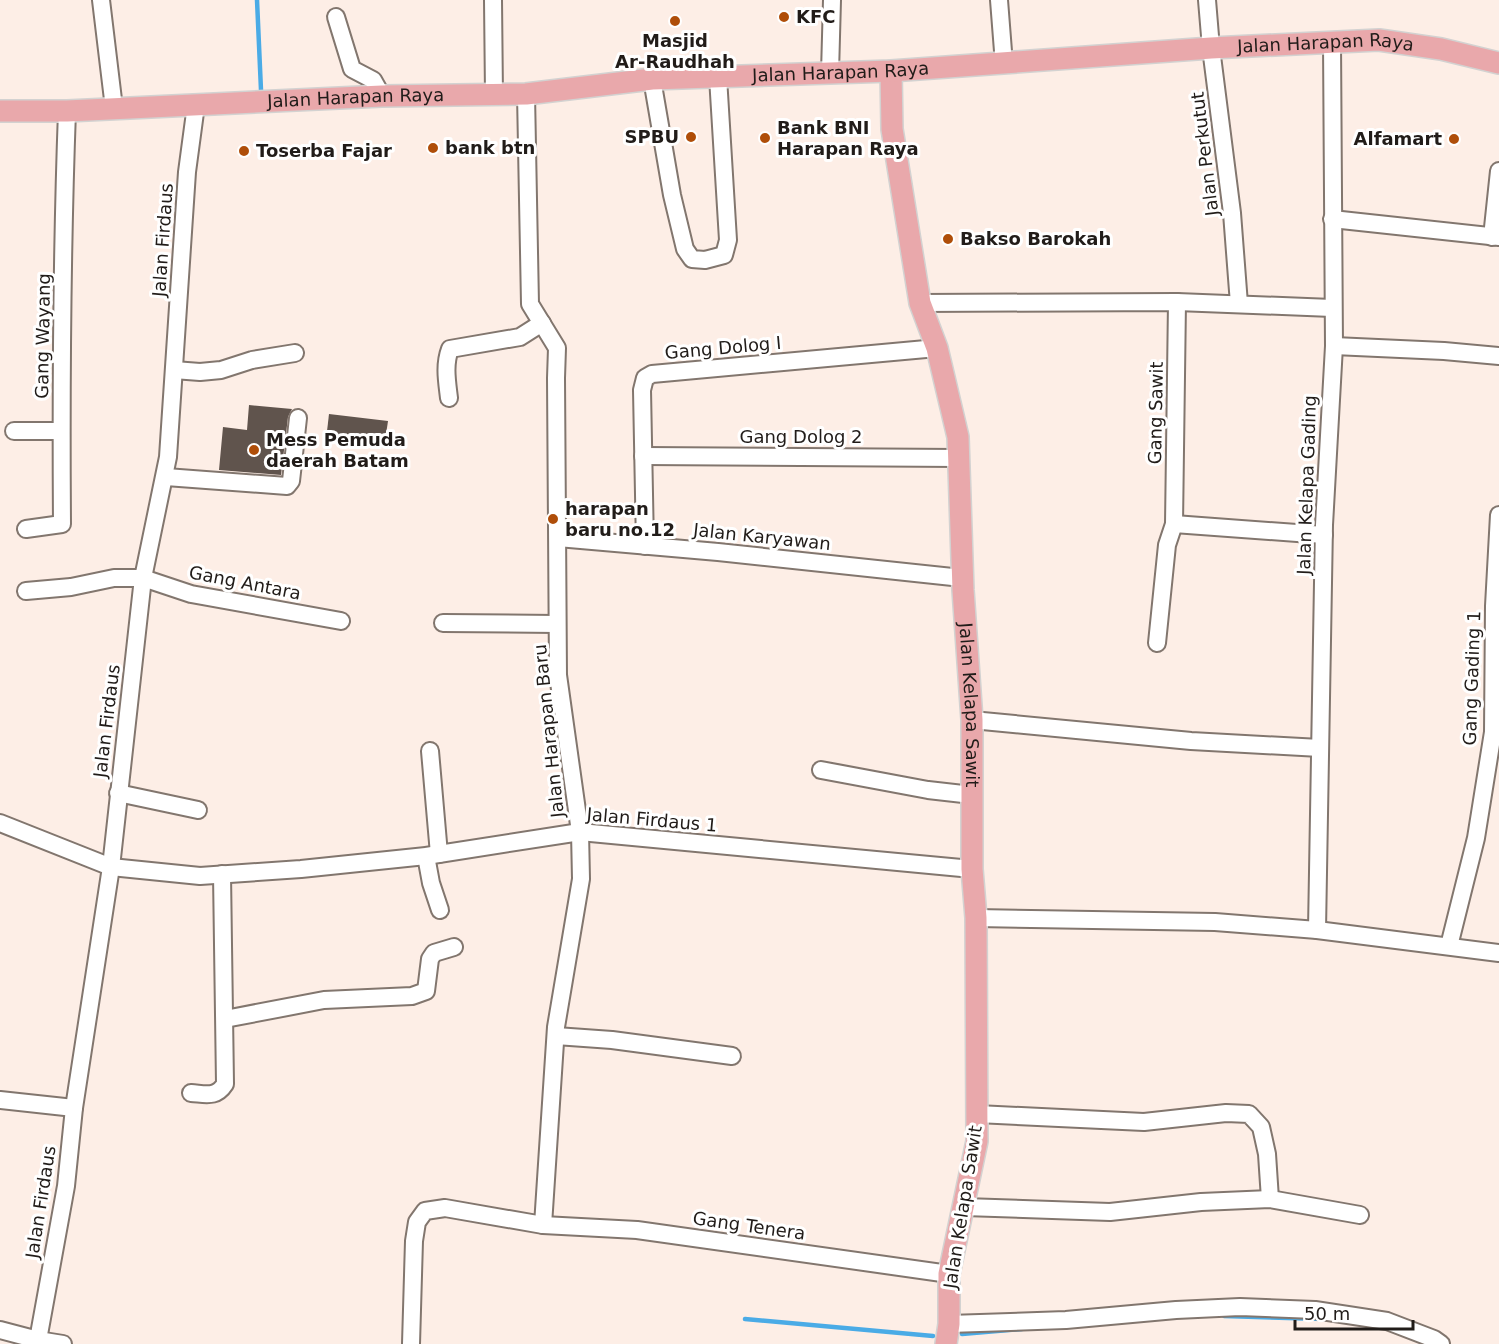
<svg xmlns="http://www.w3.org/2000/svg" width="1499" height="1344" font-family="'DejaVu Sans',sans-serif">
<style>
.lines{fill:none;stroke-linecap:round;stroke-linejoin:round}
.stream{stroke:#4aabe6;stroke-width:4.5}
.building{fill:#60544d}
.minor-casing{stroke:#82766e;stroke-width:20}
.major-casing{stroke:#d3d2d1;stroke-width:24}
.minor{stroke:#fff;stroke-width:16}
.major{stroke:#e9a8ab;stroke-width:21}
.poi-dot{fill:#af4e09;stroke:#fff;stroke-width:2}
.labels{text-anchor:middle;stroke-width:6;stroke-linejoin:round;paint-order:stroke}
.poi-label{font-size:18px;font-weight:bold;fill:#211c19;stroke:#fff;text-anchor:start}
.street-label{font-size:18px;fill:#211c19;stroke:#fff}
</style>
<rect width="100%" height="100%" fill="#fdeee6"/>
<g class="lines">
<!-- stream -->
<g class="stream">
<polyline points="257,0 261,90"/>
<polyline points="1224,1316 1324,1319"/>
<polyline points="745,1319 933,1336"/>
<polyline points="962,1334 1022,1329"/>
</g>
</g>
<!-- building -->
<g class="building">
<polygon points="249,405 292,409 288,417 281,475 219,470 223,427 247,430"/>
<polygon points="329,414 388,421 384,448 326,440"/>
</g>
<g class="lines">
<!-- minor casing -->
<g class="minor-casing">
<g id="minor">
<polyline points="101,0 114,108"/>
<polyline points="493,0 494,95"/>
<polyline points="999,0 1004,64"/>
<polyline points="1207,0 1211,48 1232,213 1239,304"/>
<polyline points="336,17 352,69 373,80 382,96"/>
<polyline points="830,73 832,0"/>
<polyline points="652,79 672,195 685,249 692,259 705,260 724,255 728,240 718,77"/>
<polyline points="526,94 530,304 557,348 556,378 558,675 580,832 581,879 556,1027 543,1225"/>
<polyline points="1332,219 1499,237"/>
<polyline points="1492,237 1499,171"/>
<polyline points="920,303 1177,302 1332,308"/>
<polyline points="1334,346 1444,351 1499,356"/>
<polyline points="174,370 200,372 221,370 252,360 295,353"/>
<path d="M449,398C447,381 444,365 450,349L520,337L542,323"/>
<polyline points="14,431 61,431"/>
<polyline points="643,456 959,458"/>
<polyline points="166,477 287,486 291,481 298,418"/>
<polyline points="1174,524 1324,535"/>
<path d="M26,529L62,524C61,386 62,248 67,111"/>
<polyline points="558,538 718,552 962,578"/>
<polyline points="645,546 642,390 645,378 652,374 937,348"/>
<polyline points="26,591 71,587 114,578 143,578 191,594 341,621"/>
<polyline points="443,623 557,624"/>
<polyline points="1157,643 1167,545 1174,524 1177,302"/>
<polyline points="972,720 1191,741 1320,748"/>
<polyline points="430,751 439,854"/>
<polyline points="821,770 928,790 972,795"/>
<polyline points="118,793 198,810"/>
<polyline points="0,823 111,867 200,876 301,869 426,856 580,832 972,869"/>
<polyline points="426,856 431,883 440,910"/>
<polyline points="976,918 1215,922 1317,930 1499,953"/>
<polyline points="1317,930 1324,525 1334,346 1332,42"/>
<polyline points="1449,946 1476,838 1493,732 1494,606 1499,515"/>
<polyline points="225,1019 324,1000 412,996 426,991 430,959 434,953 454,947"/>
<polyline points="556,1036 612,1040 732,1056"/>
<path d="M191,1093C206,1094 216,1098 225,1084L222,874"/>
<polyline points="0,1100 74,1108"/>
<polyline points="977,1114 1144,1122 1226,1113 1249,1114 1261,1127 1267,1154 1270,1199"/>
<polyline points="964,1207 1110,1212 1201,1202 1270,1199 1360,1215"/>
<polyline points="949,1324 1066,1320 1176,1310 1240,1307 1315,1310 1387,1321 1434,1339 1441,1344"/>
<polyline points="0,1330 38,1340 63,1344"/>
<polyline points="38,1340 66,1186 74,1108 111,867 143,578 168,457 187,172 196,105"/>
<polyline points="411,1344 414,1241 417,1222 425,1211 445,1208 543,1225 637,1230 949,1274"/>
</g>
</g>
<!-- major casing -->
<g class="major-casing">
<g id="major">
<path id="s1" d="M891,71L892,129L920,303L937,348L958,437L963,590L972,720V869L976,918L977,1141L949,1274V1324L946,1344"/>
<path id="s2" d="M0,111H67L382,96L526,94L652,79L891,71L1211,48L1379,40L1441,49L1499,63"/>
</g>
</g>
<!-- minor -->
<use href="#minor" class="minor"/>
<!-- major -->
<use href="#major" class="major"/>
</g>
<!-- markers -->
<g class="poi-dot">
<circle cx="784" cy="17" r="6"/>
<circle cx="675" cy="21" r="6"/>
<circle cx="691" cy="137" r="6"/>
<circle cx="765" cy="138" r="6"/>
<circle cx="1454" cy="139" r="6"/>
<circle cx="433" cy="148" r="6"/>
<circle cx="244" cy="151" r="6"/>
<circle cx="948" cy="239" r="6"/>
<circle cx="254" cy="450" r="6"/>
<circle cx="553" cy="519" r="6"/>
</g>
<g class="labels">
<!-- poi labels -->
<g class="poi-label">
<text x="796" y="23">KFC</text>
<text x="675" y="47" text-anchor="middle">Masjid<tspan x="675" dy="21">Ar-Raudhah</tspan></text>
<text x="777" y="134">Bank BNI<tspan x="777" dy="21">Harapan Raya</tspan></text>
<text x="679" y="143" text-anchor="end">SPBU</text>
<text x="1442" y="145" text-anchor="end">Alfamart</text>
<text x="445" y="154">bank btn</text>
<text x="256" y="157">Toserba Fajar</text>
<text x="960" y="245">Bakso Barokah</text>
<text x="266" y="446">Mess Pemuda<tspan x="266" dy="21">daerah Batam</tspan></text>
<text x="565" y="515">harapan<tspan x="565" dy="21">baru no.12</tspan></text>
</g>
<!-- street labels -->
<g class="street-label">
<text dy="6" stroke="none"><textPath href="#s2" startOffset="1328">Jalan Harapan Raya</textPath></text>
<text dy="6" stroke="none"><textPath href="#s2" startOffset="842">Jalan Harapan Raya</textPath></text>
<text dy="6" stroke="none"><textPath href="#s2" startOffset="356">Jalan Harapan Raya</textPath></text>
<text transform="translate(1205 154) rotate(-97)" y="6">Jalan Perkutut</text>
<text transform="translate(163 240) rotate(-86)" y="6">Jalan Firdaus</text>
<text transform="translate(43 336) rotate(-89)" y="6">Gang Wayang</text>
<text transform="translate(723 348) rotate(-5)" y="6">Gang Dolog I</text>
<text transform="translate(1156 413) rotate(-89)" y="6">Gang Sawit</text>
<text x="801" y="443">Gang Dolog 2</text>
<text transform="translate(1307 485) rotate(-88)" y="6">Jalan Kelapa Gading</text>
<text transform="translate(762 537) rotate(6)" y="6">Jalan Karyawan</text>
<text transform="translate(245 583) rotate(11)" y="6">Gang Antara</text>
<text transform="translate(1472 678) rotate(-88)" y="6">Gang Gading 1</text>
<text dy="6" stroke="none"><textPath href="#s1" startOffset="642">Jalan Kelapa Sawit</textPath></text>
<text transform="translate(107 721) rotate(-83)" y="6">Jalan Firdaus</text>
<text transform="translate(549 731) rotate(-96)" y="6">Jalan Harapan Baru</text>
<text transform="translate(652 820) rotate(5)" y="6">Jalan Firdaus 1</text>
<text transform="translate(41 1202) rotate(-81)" y="6">Jalan Firdaus</text>
<text transform="translate(963 1207) rotate(-81)" y="6">Jalan Kelapa Sawit</text>
<text transform="translate(749 1226) rotate(8)" y="6">Gang Tenera</text>
</g>
</g>
<!-- scale -->
<path d="M1295 1320v9h118v-9" fill="none" stroke="#211c19" stroke-width="3"/>
<text x="1304" y="1320" font-size="18" fill="#211c19" stroke="#ffffff" stroke-width="4.5" paint-order="stroke">50 m</text>
</svg>
